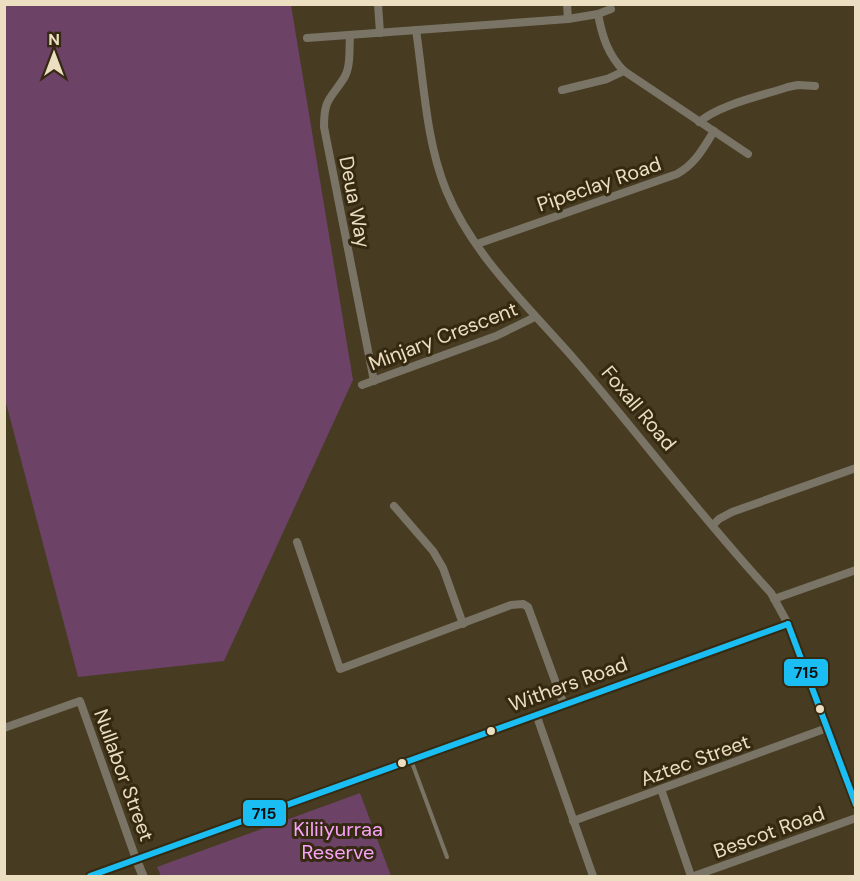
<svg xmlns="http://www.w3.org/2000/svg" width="860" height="881" font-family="'DM Sans',sans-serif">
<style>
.green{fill:#6c4267}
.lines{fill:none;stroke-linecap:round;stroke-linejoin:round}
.service{stroke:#7a7467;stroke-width:4}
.minor{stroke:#7a7467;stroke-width:8}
.tertiary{stroke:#7a7467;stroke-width:9}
.bus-1-casing{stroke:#352a11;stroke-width:10}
.bus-1{stroke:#1abef2;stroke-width:6}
.bus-dot{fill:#ecdec0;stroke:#352a11;stroke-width:2}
.labels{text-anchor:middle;stroke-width:6;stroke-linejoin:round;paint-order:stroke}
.street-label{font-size:20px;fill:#ecdec0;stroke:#352a11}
.park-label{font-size:20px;fill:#f8a3f8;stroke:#352a11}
.line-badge{stroke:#352a11;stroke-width:2}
.pale-badge-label{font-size:16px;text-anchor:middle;font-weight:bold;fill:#111}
</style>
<rect width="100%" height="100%" fill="#473c21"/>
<!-- green -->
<g class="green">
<polygon points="4,5 291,5 353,380 224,661 78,677 5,399"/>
<polygon points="360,793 391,876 161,876 157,867"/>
</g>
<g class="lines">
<!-- service -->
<polyline class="service" points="411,760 447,857"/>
<!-- minor -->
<g class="minor">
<polyline points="378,4 380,33"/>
<polyline points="567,4 568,19"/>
<path d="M598,14C602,36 608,55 624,71L748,154"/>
<path d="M416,30C424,83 426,141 446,190C473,256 529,307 575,360C641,437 702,518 771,593L788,624"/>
<path d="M350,35C349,49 351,67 344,78C330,100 324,98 324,127L374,381"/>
<polyline points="307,38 568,19 598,14 611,9"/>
<polyline points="562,90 607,79 624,71"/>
<path d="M699,122C721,104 761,96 788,87L798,85L815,86"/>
<path d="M477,244L677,174C695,164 703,149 714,131"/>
<polyline points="362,385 496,336 535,317"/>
<polyline points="394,506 433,551 443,568 463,624"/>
<polyline points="713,525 719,519 732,512 856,468"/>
<polyline points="297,542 340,669 511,605 523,604 528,607 564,705"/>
<polyline points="774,599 856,570"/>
<polyline points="536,714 593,876"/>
<polyline points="4,728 80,701 136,859"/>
<polyline points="661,789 691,876"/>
<polyline points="573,821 827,728"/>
<polyline points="694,876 856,818"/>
</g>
<!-- tertiary -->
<g class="tertiary">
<polyline points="136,859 143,876"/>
<polyline points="90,876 788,624 856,806"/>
</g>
<!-- bus-1 casing -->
<g class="bus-1-casing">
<g id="bus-1">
<polyline points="788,624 856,805"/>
<polyline points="90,876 788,624"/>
</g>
</g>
<!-- bus-1 -->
<use href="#bus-1" class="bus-1"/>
</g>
<!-- markers -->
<g class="bus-dot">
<circle cx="820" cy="709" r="5"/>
<circle cx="491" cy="731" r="5"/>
<circle cx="402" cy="763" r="5"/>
</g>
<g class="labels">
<!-- street labels -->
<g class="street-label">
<text transform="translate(599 184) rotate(-19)" y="7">Pipeclay Road</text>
<text transform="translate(355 202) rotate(79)" y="7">Deua Way</text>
<text transform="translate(443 336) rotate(-21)" y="7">Minjary Crescent</text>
<text transform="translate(639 408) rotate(50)" y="7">Foxall Road</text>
<text transform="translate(568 684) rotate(-20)" y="7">Withers Road</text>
<text transform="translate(695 760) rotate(-20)" y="7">Aztec Street</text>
<text transform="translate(124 775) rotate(70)" y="7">Nullabor Street</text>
<text transform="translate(769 832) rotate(-20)" y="7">Bescot Road</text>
</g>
<!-- park labels -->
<g class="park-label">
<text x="338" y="836">Kiliiyurraa<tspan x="338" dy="23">Reserve</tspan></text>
</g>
</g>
<g class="line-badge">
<rect x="783" y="658" width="46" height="29" rx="6" fill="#1abef2"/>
<rect x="242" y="799" width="45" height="28" rx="6" fill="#1abef2"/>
</g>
<g class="pale-badge-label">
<text x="806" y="678">715</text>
<text x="264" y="819">715</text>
</g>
<!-- border -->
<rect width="860" height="881" fill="none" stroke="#ecdec0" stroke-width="12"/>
<!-- north arrow -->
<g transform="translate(54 54)" stroke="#352a11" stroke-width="4.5" paint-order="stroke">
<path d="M0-4.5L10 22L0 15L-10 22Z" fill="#ecdec0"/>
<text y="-9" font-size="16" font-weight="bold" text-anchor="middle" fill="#ecdec0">N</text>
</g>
</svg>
